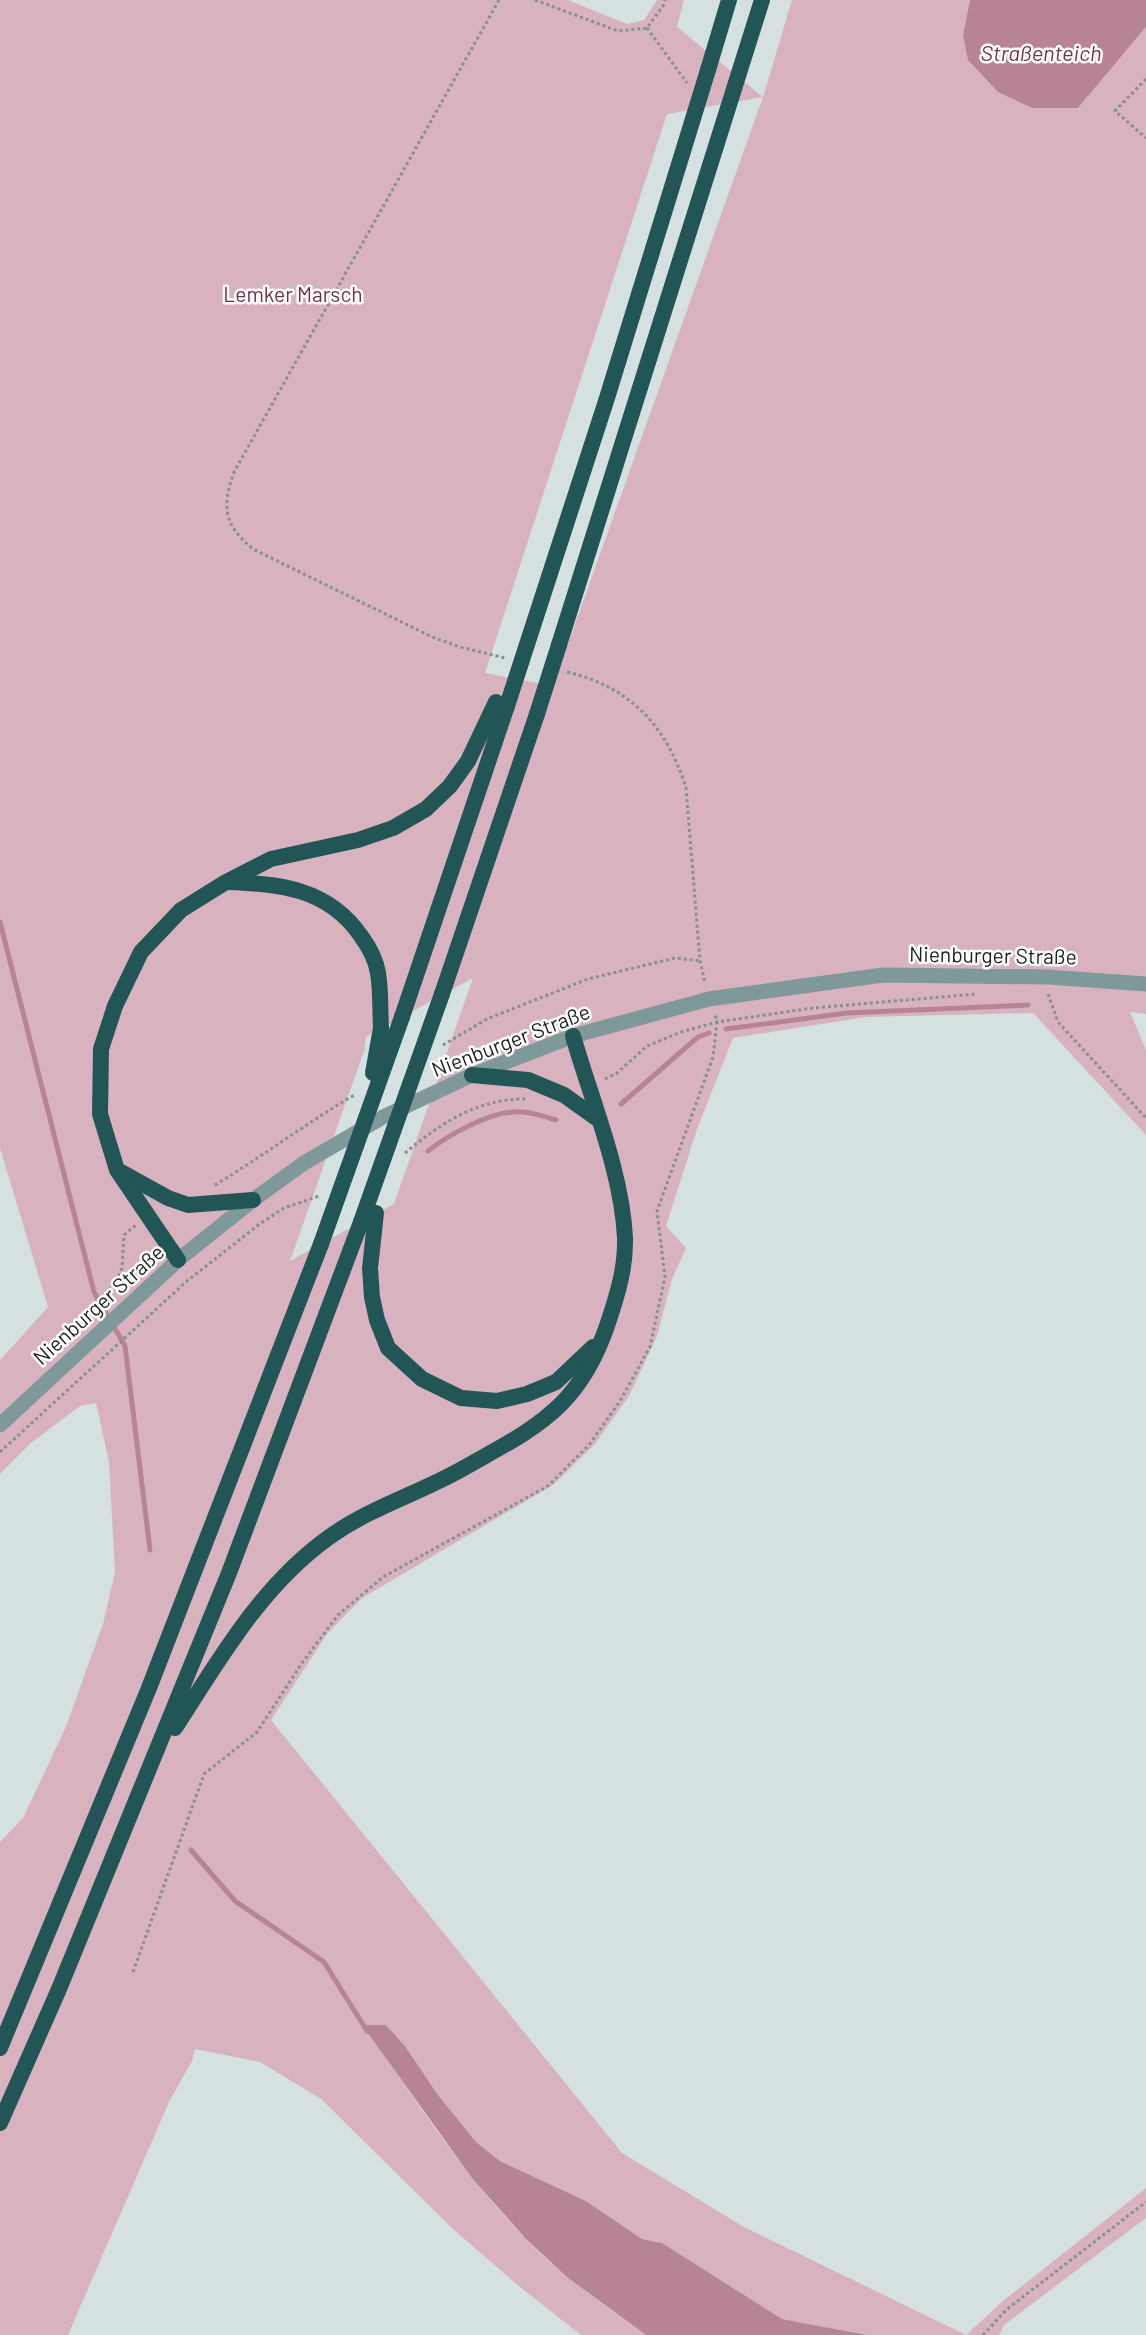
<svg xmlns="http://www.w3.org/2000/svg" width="1146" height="2335" font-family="Barlow,sans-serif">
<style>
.green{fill:#d8b3bf;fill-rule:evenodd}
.water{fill:#b78496}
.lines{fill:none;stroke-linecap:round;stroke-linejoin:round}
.stream{stroke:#b78496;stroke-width:5}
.path{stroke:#878f8f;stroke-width:3;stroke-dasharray:3 3;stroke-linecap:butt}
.tertiary{stroke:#7f999a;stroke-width:15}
.trunk{stroke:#215556;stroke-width:16}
.trunk-bridge{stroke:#215556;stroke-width:16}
.labels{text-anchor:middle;stroke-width:5;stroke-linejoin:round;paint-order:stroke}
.park-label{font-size:21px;fill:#6f2f49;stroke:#fff}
.street-label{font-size:21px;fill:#1c2020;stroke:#fff}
.water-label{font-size:22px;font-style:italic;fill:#76354f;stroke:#fff}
</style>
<rect width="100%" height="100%" fill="#d5e1e1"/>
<!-- green -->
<path class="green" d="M0,0H568L627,24L644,20L657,0H684L677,27L763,97L792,0H970L963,35L998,92L1032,108H1078L1146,27V1014L1130,1012L1146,1050V1135L1033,1013L866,1017L733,1038L697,1129L666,1226L686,1248L672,1279L657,1336L629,1396L594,1445L553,1485L362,1598L327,1634L271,1720L622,2153L744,2227L966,2335L1003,2301L1146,2188V2218L1004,2325L999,2335H867L782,2319L662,2243L642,2239L586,2201L500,2161L476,2142L438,2095L405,2046L386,2025H363C414,2098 463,2174 525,2238C561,2276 604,2305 646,2335H581L520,2287L454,2230L321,2099L260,2062L195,2049L192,2061L169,2102L68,2335H0V1842L23,1818L65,1729L103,1624L115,1572L109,1462L96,1403L80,1406L31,1443L0,1474V1360L48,1307L0,1148ZM763,97L553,686L485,673L667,114ZM473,978L394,1204L290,1261L364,1051L366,1037Z"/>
<!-- water -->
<g class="water">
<polygon points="970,0 1146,0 1146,27 1078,108 1032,108 998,92 968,60 963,35"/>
<polygon points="362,2025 386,2025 405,2046 438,2095 476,2142 500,2161 586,2201 642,2239 662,2243 782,2319 867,2335 646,2335 568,2278 526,2239 472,2178"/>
</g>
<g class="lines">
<!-- stream -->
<g class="stream">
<polyline points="0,922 94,1292 125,1346 150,1550"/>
<polyline points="726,1029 847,1013 1028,1005"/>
<polyline points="621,1104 698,1037 709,1033"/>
<path d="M428,1151C447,1136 489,1112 514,1112C528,1111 543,1116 556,1120"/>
<polyline points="191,1850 235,1901 324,1962 367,2031"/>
</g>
<!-- path -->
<g class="path">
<path d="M499,0L234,472C222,507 223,524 253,549L432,637L460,647L505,658"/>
<polyline points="535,0 618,31 647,28 663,6 665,0"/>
<polyline points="647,28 687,83"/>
<polyline points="1146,79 1115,111 1146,138"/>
<path d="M567,672C631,687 667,727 686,788L700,961L705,982"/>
<polyline points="1048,994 1058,1022 1146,1118"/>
<polyline points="443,1045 487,1019 588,979 675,958 700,961"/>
<polyline points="605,1079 617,1073 647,1046 681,1032 717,1022 813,1008 977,994"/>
<path d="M405,1153C441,1123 477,1099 525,1099"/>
<path d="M215,1185C263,1156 308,1122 356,1094"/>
<polyline points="53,1356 50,1351 70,1326 116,1283 122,1268 124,1235 136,1225"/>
<polyline points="0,1452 187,1281 261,1223 284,1208 319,1196"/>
<polyline points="133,1972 204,1774 257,1732 302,1663 338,1615 383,1577 548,1486 589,1445 620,1401 650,1347 665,1277 657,1211 713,1057 717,1022 715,1014"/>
<polyline points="983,2335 1006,2310 1146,2202"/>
</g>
<!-- tertiary -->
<polyline class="tertiary" points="0,1425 178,1260 253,1200 304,1163 383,1117 472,1075 573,1036 709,999 883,975 1048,977 1146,984"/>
<!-- trunk -->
<g class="trunk">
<polyline points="708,70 729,0"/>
<polyline points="559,645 762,0"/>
<path d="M227,882C280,884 328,888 361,936C369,947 376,960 378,973C381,991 380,1011 381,1028"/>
<polyline points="442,994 537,714"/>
<polyline points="402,1017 507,706"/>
<polyline points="472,1075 528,1080 564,1095 599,1120"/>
<polyline points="121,1172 168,1198 188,1205 253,1200"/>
<polyline points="376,1213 370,1268 372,1297 377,1320 388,1348 422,1379 461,1398 497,1401 527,1394 556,1382 593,1347"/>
<polyline points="178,1260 117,1170 100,1114 101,1049 115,1006 141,952 181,910 226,882 271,859 358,840 393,828 426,809 450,786 468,761 496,702"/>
<path d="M175,1728C219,1660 261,1586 328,1538C369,1508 418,1494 462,1469C495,1450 533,1432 561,1404C583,1382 598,1353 608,1323C617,1296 626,1267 625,1238C622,1172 591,1099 573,1036"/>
<polyline points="0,2048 149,1688 321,1244"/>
<polyline points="0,2123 59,1989 229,1573 361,1222"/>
</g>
<!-- trunk-bridge -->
<g class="trunk-bridge">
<polyline points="507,706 607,398 708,70"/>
<polyline points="537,714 559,645"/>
<polyline points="373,1073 381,1028"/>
<polyline points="361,1222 442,994"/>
<polyline points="321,1244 402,1017"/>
</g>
</g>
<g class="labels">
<!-- park labels -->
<g class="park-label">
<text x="293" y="302">Lemker Marsch</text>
</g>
<!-- street labels -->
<g class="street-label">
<text transform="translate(993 956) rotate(1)" y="7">Nienburger Straße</text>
<text transform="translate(511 1041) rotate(-21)" y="7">Nienburger Straße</text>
<text transform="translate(99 1305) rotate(-42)" y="7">Nienburger Straße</text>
</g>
<!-- water labels -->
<g class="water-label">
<text x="1041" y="61">Straßenteich</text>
</g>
</g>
</svg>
